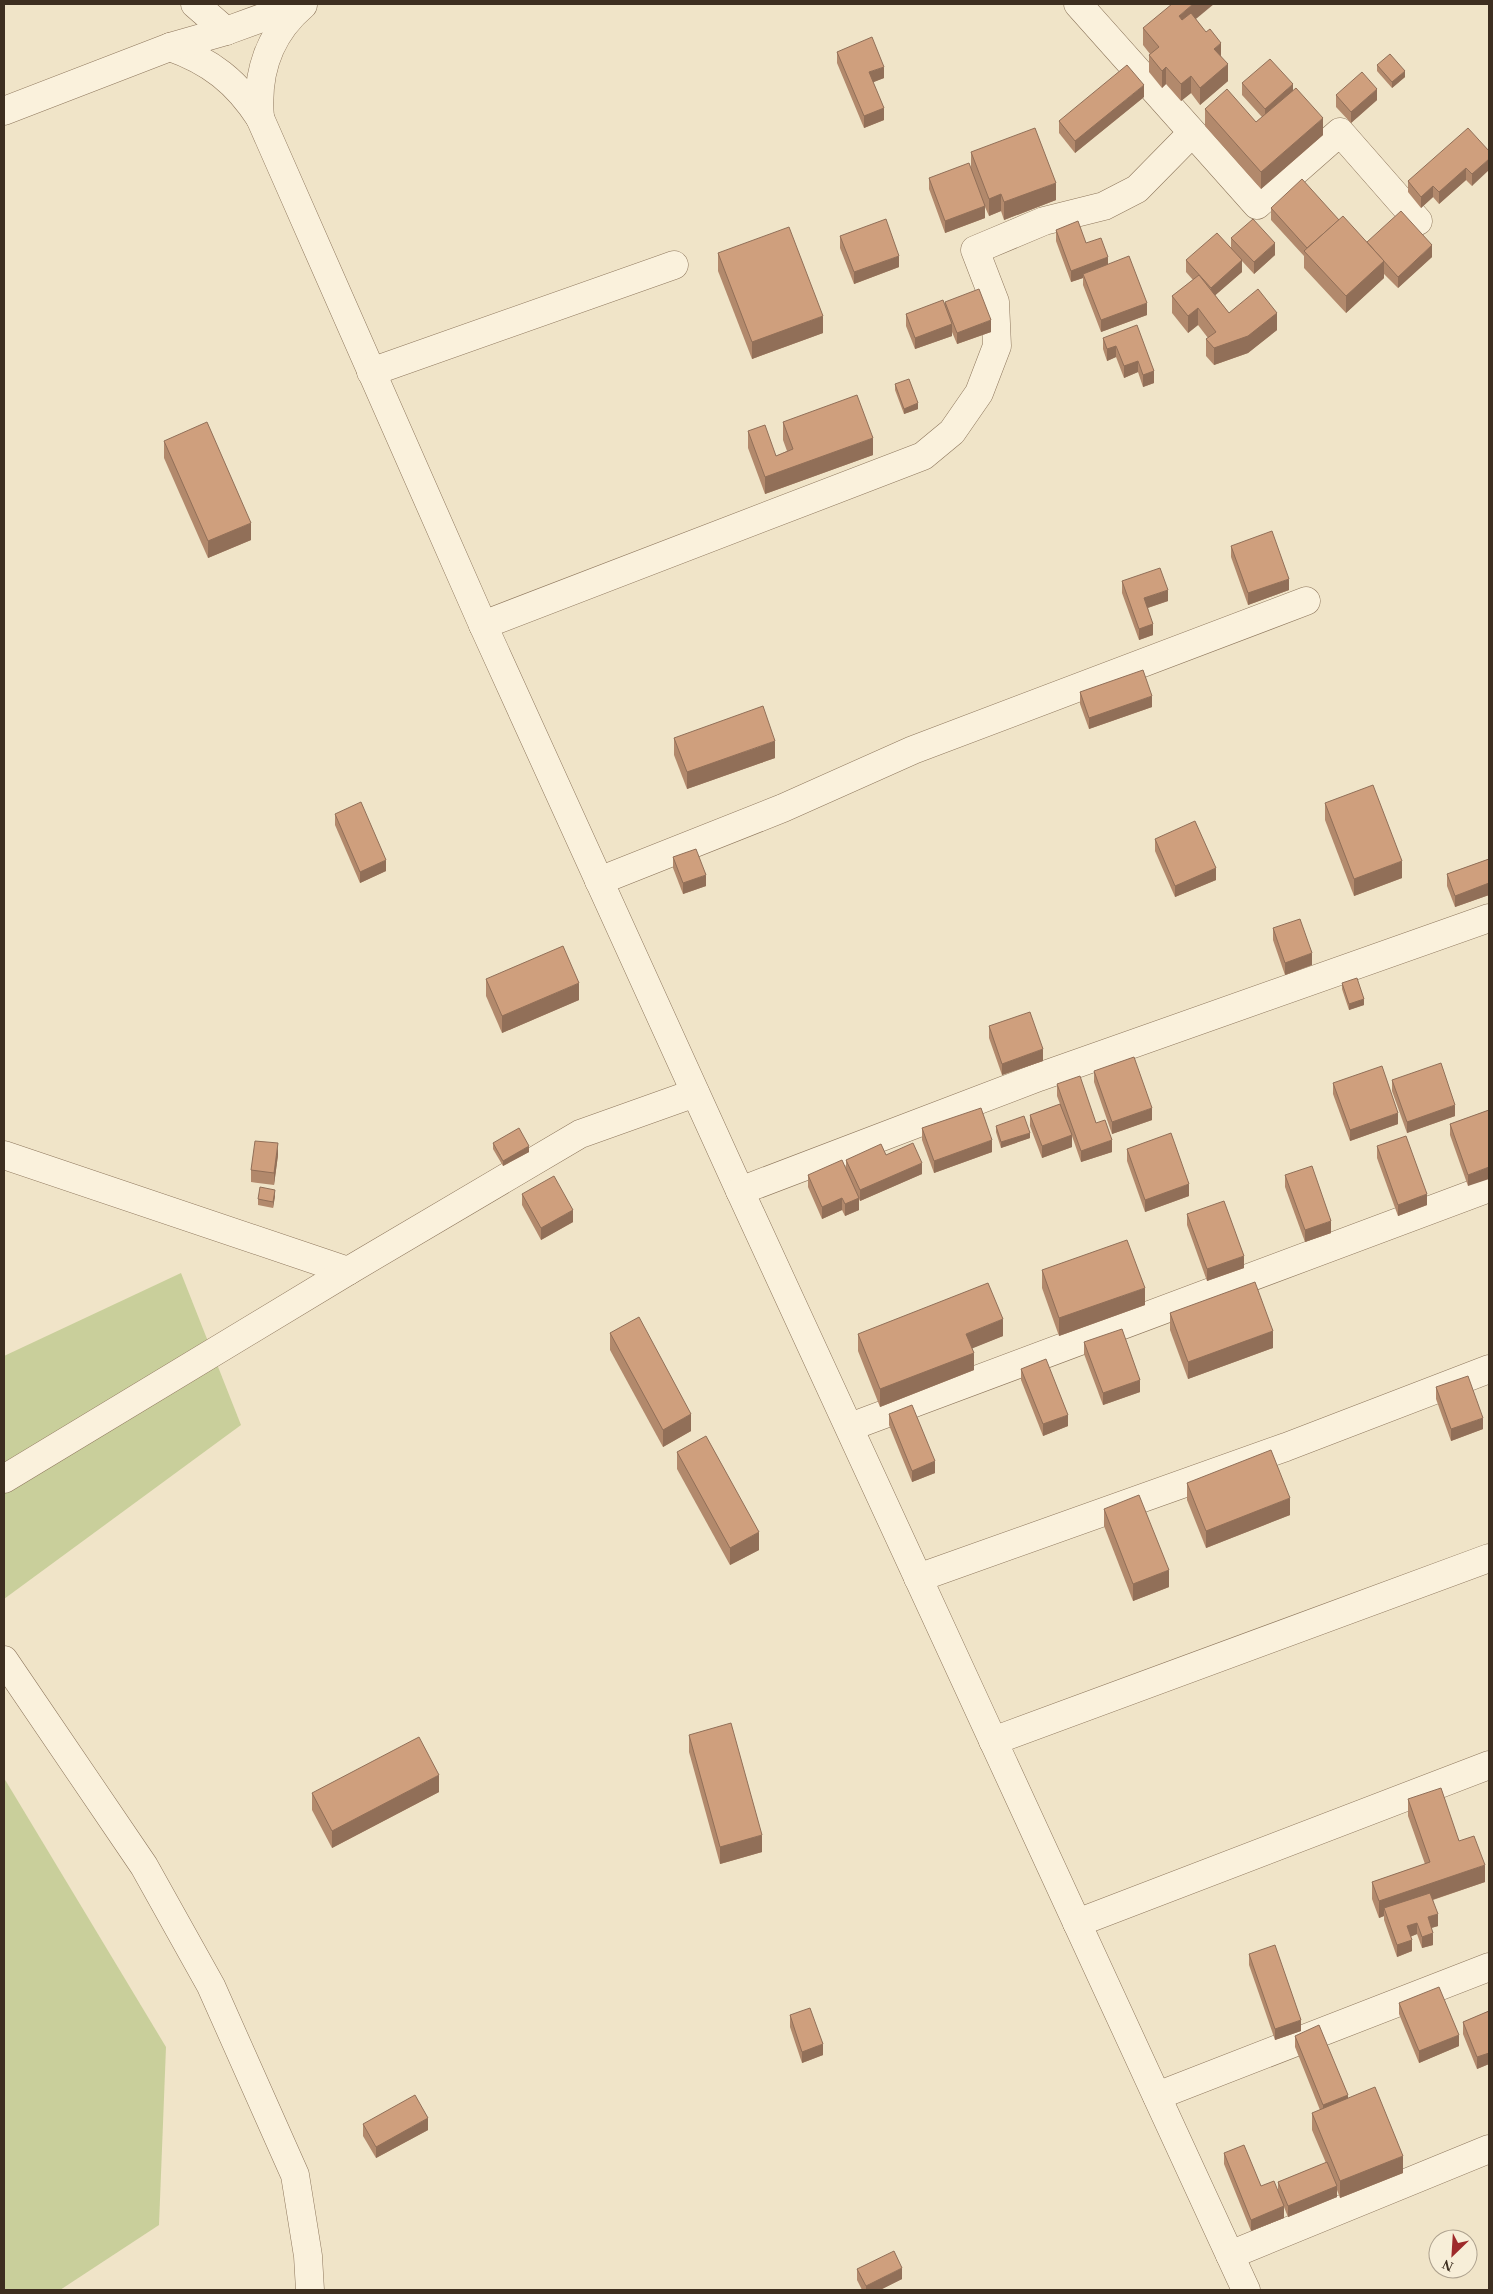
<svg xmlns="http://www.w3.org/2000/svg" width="1493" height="2294" font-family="'Times New Roman',serif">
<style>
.green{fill:#c9cf9b}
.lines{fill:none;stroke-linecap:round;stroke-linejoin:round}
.minor-casing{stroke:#8d765c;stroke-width:29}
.minor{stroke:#faf1dc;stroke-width:28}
.wall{fill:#b2896c}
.shaded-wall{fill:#916f58}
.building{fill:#cf9f7d;stroke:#916f58}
</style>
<rect width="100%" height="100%" fill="#f0e4c8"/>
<!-- green -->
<g class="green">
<polygon points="181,1273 241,1425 4,1599 4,1356"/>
<polygon points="4,1778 166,2047 159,2225 60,2290 4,2290"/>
</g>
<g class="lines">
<!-- minor casing -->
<g class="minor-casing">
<g id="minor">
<polyline points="195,4 226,31"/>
<polyline points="1078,4 1257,205 1340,132 1418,221"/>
<path d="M170,47C210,61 237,82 260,118L483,625L740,1191L1246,2290"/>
<polyline points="4,111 170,47 226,31 300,4"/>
<path d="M260,118C256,74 269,34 303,5"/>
<polyline points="371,372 674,265"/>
<polyline points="483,625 923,456 952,432 979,393 997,346 995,302 975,250 1044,221 1104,206 1137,189 1192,133"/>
<polyline points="599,881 783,808 913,750 1306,601"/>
<polyline points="4,1155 348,1271"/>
<polyline points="740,1191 1039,1077 1489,918"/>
<polyline points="850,1427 1489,1188"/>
<polyline points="4,1479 348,1271 580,1134 695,1093"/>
<polyline points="918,1578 1286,1447 1489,1369"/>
<polyline points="4,1660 144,1866 211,1986 295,2175 308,2256 310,2290"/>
<polyline points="993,1741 1489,1558"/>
<polyline points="1077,1923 1489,1765"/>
<polyline points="1157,2096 1489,1967"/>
<polyline points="1230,2255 1489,2149"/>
</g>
</g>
<!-- minor -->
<use href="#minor" class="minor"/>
</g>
<!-- wall -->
<g class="wall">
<polygon points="1196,19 1221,56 1228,81 1200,105 1191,93 1181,101 1166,84 1162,88 1149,72 1149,55 1150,54 1143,45 1143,28"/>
<polygon points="837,52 884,78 873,82 884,120 864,128 837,63"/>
<polygon points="1377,65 1405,77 1392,88 1377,71"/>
<polygon points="1242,83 1293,90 1323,135 1261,189 1205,126 1205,109 1256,122 1262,117 1242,95"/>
<polygon points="1336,95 1377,100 1351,123 1336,107"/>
<polygon points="1144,97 1075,153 1059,133 1059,121"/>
<polygon points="1489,151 1472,186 1466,180 1439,204 1433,197 1421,208 1408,192 1408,181"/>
<polygon points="971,152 1056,200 1004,220 1001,211 989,216 985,207 985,218 945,233 929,189 929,178 971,169"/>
<polygon points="1271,208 1339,220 1367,242 1432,257 1398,288 1384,274 1384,278 1346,313 1304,268 1304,256 1271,220"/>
<polygon points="1056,230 1086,243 1108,264 1147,315 1101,332 1083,285 1083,278 1071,282 1056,241"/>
<polygon points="840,236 899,267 854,284 840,248"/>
<polygon points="1231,238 1275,255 1254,274 1242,261 1242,272 1215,295 1229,313 1277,330 1248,353 1214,365 1206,356 1206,339 1208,338 1198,325 1188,333 1172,313 1172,296 1193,280 1186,272 1186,260 1231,249"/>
<polygon points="718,253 823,333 752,359 718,271"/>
<polygon points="945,302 991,332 957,344 952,332 952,336 915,349 906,326 906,314 945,305"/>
<polygon points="1103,338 1154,371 1154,383 1143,387 1138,372 1124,378 1116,357 1107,361 1103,349"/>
<polygon points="895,384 918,409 904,414 895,390"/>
<polygon points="783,422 873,455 765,494 748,448 748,431 776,456 787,451 783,440"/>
<polygon points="164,441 251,540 208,558 164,458"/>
<polygon points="1231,546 1289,590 1248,605 1231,557"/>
<polygon points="1122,581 1168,601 1148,608 1153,635 1139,640 1122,593"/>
<polygon points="1080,692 1152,707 1089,729 1080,704"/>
<polygon points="674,738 775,758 687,789 674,755"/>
<polygon points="1325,803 1402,878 1354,896 1325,820"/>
<polygon points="335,814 386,871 360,883 335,825"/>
<polygon points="1155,839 1216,880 1175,897 1155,851"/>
<polygon points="673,857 706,886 683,894 673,868"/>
<polygon points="1489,859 1489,895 1455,907 1447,886 1447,874"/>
<polygon points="1273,928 1312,965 1285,975 1273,940"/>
<polygon points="486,979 579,1000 502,1033 486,996"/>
<polygon points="1342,983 1364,1005 1349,1010 1342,989"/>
<polygon points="989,1026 1043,1061 1002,1075 989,1038"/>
<polygon points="1094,1071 1152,1120 1112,1134 1094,1082"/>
<polygon points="1392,1080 1455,1116 1407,1133 1392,1091"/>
<polygon points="1333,1083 1398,1124 1350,1141 1333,1094"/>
<polygon points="1057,1084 1096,1123 1112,1152 1081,1162 1072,1136 1072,1147 1042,1158 1030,1126 1030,1115 1060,1104 1057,1096"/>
<polygon points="1489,1110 1468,1186 1450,1135 1450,1124"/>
<polygon points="996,1126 1030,1138 1001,1148 996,1132"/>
<polygon points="922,1128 992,1152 934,1173 922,1140"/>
<polygon points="493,1143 529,1152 503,1166 493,1149"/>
<polygon points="1377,1146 1427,1205 1398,1216 1377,1158"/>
<polygon points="1127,1149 1189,1196 1145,1212 1127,1161"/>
<polygon points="278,1155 274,1185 251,1182 251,1170"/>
<polygon points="886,1155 922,1174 860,1201 859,1199 859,1210 845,1216 842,1210 822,1219 808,1187 808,1175 846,1170 846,1160"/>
<polygon points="1285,1175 1331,1233 1305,1242 1285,1187"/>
<polygon points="522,1194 573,1222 541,1240 522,1205"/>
<polygon points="275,1196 273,1208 258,1205 258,1199"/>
<polygon points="1187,1214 1244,1268 1207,1281 1187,1225"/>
<polygon points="1042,1270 1145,1305 1059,1336 1042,1288"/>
<polygon points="1170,1313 1273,1348 1188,1379 1170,1330"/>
<polygon points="610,1333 691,1431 663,1447 610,1350"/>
<polygon points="858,1334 1003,1336 972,1348 974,1370 880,1407 858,1351"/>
<polygon points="1084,1342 1140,1392 1103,1405 1084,1354"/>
<polygon points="1021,1369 1068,1426 1043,1436 1021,1380"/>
<polygon points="1436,1387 1483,1429 1451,1441 1436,1399"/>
<polygon points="889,1414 935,1473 912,1482 889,1425"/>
<polygon points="677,1452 759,1550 730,1565 677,1469"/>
<polygon points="1187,1483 1290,1515 1206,1548 1187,1500"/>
<polygon points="1104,1509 1169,1587 1133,1601 1104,1526"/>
<polygon points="689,1735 762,1852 720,1864 689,1752"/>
<polygon points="439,1792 332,1848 312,1810 312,1793"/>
<polygon points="1408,1799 1459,1841 1485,1882 1433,1900 1438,1926 1431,1928 1433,1945 1422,1948 1417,1934 1410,1937 1412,1951 1397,1957 1384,1920 1384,1916 1379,1918 1372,1899 1372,1882 1425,1864 1408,1816"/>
<polygon points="1249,1954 1301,2031 1275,2040 1249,1965"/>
<polygon points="1399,2003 1459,2046 1419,2063 1399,2014"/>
<polygon points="1489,2011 1489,2064 1477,2069 1463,2034 1463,2022"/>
<polygon points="790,2015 823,2055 802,2063 790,2027"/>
<polygon points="1295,2036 1348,2098 1403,2173 1340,2198 1337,2190 1337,2197 1288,2217 1284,2207 1284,2218 1251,2231 1224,2164 1224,2153 1261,2186 1278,2192 1278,2182 1326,2163 1312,2130 1312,2113 1320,2110 1295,2047"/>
<polygon points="363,2124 428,2130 376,2158 363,2136"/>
<polygon points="857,2269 902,2279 880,2290 862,2290 857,2280"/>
</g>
<!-- shaded-wall -->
<g class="shaded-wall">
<polygon points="1193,4 1214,4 1179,33 1179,16"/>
<polygon points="1221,43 1221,60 1214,49"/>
<polygon points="1228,64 1228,81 1200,105 1200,88"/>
<polygon points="884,67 884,78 869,84 869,72"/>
<polygon points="1166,67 1166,84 1162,88 1162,71"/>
<polygon points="1405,71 1405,77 1392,88 1392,82"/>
<polygon points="1191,76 1191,93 1181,101 1181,84"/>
<polygon points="1293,84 1293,96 1265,120 1265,109"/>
<polygon points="1144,85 1144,97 1075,153 1075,141"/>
<polygon points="1377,89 1377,100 1351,123 1351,112"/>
<polygon points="884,108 884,120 864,128 864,116"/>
<polygon points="1323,118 1323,135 1261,189 1261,172"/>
<polygon points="1489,159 1489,170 1472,186 1472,174"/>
<polygon points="1466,168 1466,180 1439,204 1439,192"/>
<polygon points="1056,183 1056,200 1004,220 1004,202"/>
<polygon points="1433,186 1433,197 1421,208 1421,197"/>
<polygon points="1001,194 1001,211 989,216 989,199"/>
<polygon points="985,206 985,218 945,233 945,221"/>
<polygon points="1275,243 1275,255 1254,274 1254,262"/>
<polygon points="1432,245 1432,257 1398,288 1398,277"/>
<polygon points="899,256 899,267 854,284 854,272"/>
<polygon points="1108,257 1108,268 1083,274 1083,278 1071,282 1071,271"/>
<polygon points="1242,260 1242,272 1211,299 1211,288"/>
<polygon points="1384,261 1384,278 1346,313 1346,296"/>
<polygon points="1147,303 1147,315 1101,332 1101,320"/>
<polygon points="1198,308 1198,325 1188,333 1188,316"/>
<polygon points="1277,313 1277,330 1248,353 1214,365 1214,348"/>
<polygon points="823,316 823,333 752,359 752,342"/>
<polygon points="991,320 991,332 957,344 957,333"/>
<polygon points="952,324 952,336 915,349 915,338"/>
<polygon points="1116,346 1116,357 1107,361 1107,349"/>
<polygon points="1138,361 1138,372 1124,378 1124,366"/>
<polygon points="1154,371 1154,383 1143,387 1143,375"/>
<polygon points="918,403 918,409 904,414 904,409"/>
<polygon points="873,438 873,455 765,494 765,477"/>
<polygon points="251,523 251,540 208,558 208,541"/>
<polygon points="1289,579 1289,590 1248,605 1248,593"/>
<polygon points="1168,590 1168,601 1144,609 1144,598"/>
<polygon points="1153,624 1153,635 1139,640 1139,629"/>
<polygon points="1152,696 1152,707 1089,729 1089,718"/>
<polygon points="775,741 775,758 687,789 687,772"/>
<polygon points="386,860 386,871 360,883 360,872"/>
<polygon points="1402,861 1402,878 1354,896 1354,879"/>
<polygon points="1216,868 1216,880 1175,897 1175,886"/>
<polygon points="706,875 706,886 683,894 683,883"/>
<polygon points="1489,883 1489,895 1455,907 1455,896"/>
<polygon points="1312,953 1312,965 1285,975 1285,963"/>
<polygon points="579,983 579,1000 502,1033 502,1016"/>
<polygon points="1364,999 1364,1005 1349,1010 1349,1004"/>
<polygon points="1043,1049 1043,1061 1002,1075 1002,1064"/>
<polygon points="1455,1105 1455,1116 1407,1133 1407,1122"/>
<polygon points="1152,1108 1152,1120 1112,1134 1112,1122"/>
<polygon points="1398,1113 1398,1124 1350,1141 1350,1130"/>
<polygon points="1030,1133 1030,1138 1001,1148 1001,1142"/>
<polygon points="1072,1135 1072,1147 1042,1158 1042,1146"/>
<polygon points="992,1140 992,1152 934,1173 934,1161"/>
<polygon points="1112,1140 1112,1152 1081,1162 1081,1151"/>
<polygon points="278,1143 278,1155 274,1185 274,1173"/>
<polygon points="529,1146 529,1152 503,1166 503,1161"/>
<polygon points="922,1163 922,1174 860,1201 860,1190"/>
<polygon points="1489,1167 1489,1179 1468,1186 1468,1175"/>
<polygon points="1189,1184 1189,1196 1145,1212 1145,1200"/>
<polygon points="275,1190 275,1196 273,1208 273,1202"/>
<polygon points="1427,1194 1427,1205 1398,1216 1398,1205"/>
<polygon points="842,1198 842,1210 822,1219 822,1207"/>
<polygon points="859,1198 859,1210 845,1216 845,1204"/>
<polygon points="573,1210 573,1222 541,1240 541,1228"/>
<polygon points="1331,1221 1331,1233 1305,1242 1305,1230"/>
<polygon points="1244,1256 1244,1268 1207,1281 1207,1269"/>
<polygon points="1145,1288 1145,1305 1059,1336 1059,1318"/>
<polygon points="1003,1319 1003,1336 966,1351 966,1334"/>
<polygon points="1273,1331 1273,1348 1188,1379 1188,1362"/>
<polygon points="974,1353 974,1370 880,1407 880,1389"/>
<polygon points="1140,1380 1140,1392 1103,1405 1103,1393"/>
<polygon points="691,1414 691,1431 663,1447 663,1430"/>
<polygon points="1068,1415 1068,1426 1043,1436 1043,1424"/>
<polygon points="1483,1418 1483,1429 1451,1441 1451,1429"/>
<polygon points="935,1461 935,1473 912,1482 912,1471"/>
<polygon points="1290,1498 1290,1515 1206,1548 1206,1531"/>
<polygon points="759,1532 759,1550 730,1565 730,1548"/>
<polygon points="1169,1570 1169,1587 1133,1601 1133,1584"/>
<polygon points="439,1775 439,1792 332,1848 332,1831"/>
<polygon points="762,1835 762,1852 720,1864 720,1847"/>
<polygon points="1485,1865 1485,1882 1387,1915 1384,1908 1384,1916 1379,1918 1379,1901"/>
<polygon points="1438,1914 1438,1926 1428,1929 1428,1917"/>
<polygon points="1417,1923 1417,1934 1407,1938 1407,1926"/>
<polygon points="1433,1933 1433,1945 1422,1948 1422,1937"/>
<polygon points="1412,1940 1412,1951 1397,1957 1397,1945"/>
<polygon points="1301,2020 1301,2031 1275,2040 1275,2029"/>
<polygon points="1459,2035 1459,2046 1419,2063 1419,2051"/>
<polygon points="823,2044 823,2055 802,2063 802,2052"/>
<polygon points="1489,2053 1489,2064 1477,2069 1477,2057"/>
<polygon points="1348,2095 1348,2107 1323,2117 1323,2105"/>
<polygon points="428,2118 428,2130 376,2158 376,2147"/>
<polygon points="1403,2156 1403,2173 1340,2198 1340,2181"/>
<polygon points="1337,2186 1337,2197 1288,2217 1288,2206"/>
<polygon points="1284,2206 1284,2218 1251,2231 1251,2220"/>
<polygon points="902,2268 902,2279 880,2290 866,2290 866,2286"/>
</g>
<!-- building -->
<g class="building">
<polygon points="1172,4 1193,4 1179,16 1182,20 1191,13 1206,32 1210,29 1221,43 1214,49 1228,64 1200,88 1191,76 1181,84 1166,67 1162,71 1149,55 1159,47 1143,28"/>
<polygon points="872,37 884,67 869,72 884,108 864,116 837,52"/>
<polygon points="1390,54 1405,71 1392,82 1377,65"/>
<polygon points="1270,59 1293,84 1265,109 1242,83"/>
<polygon points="1127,65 1144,85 1075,141 1059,121"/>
<polygon points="1362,72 1377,89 1351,112 1336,95"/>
<polygon points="1296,88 1323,118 1261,172 1205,109 1227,89 1256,122"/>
<polygon points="1035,128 1056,183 1004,202 1001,194 989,199 971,152"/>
<polygon points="1468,128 1489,151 1489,159 1472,174 1466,168 1439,192 1433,186 1421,197 1408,181"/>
<polygon points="969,163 985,206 945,221 929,178"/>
<polygon points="1302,179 1339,220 1307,248 1271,208"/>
<polygon points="1401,211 1432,245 1398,277 1367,242"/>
<polygon points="1343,216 1384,261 1346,296 1304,251"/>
<polygon points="886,219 899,256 854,272 840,236"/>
<polygon points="1253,219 1275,243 1254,262 1231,238"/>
<polygon points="1078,221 1086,243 1101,238 1108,257 1071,271 1056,230"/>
<polygon points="789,227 823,316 752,342 718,253"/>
<polygon points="1217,233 1242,260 1211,288 1186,260"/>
<polygon points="1129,256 1147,303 1101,320 1083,274"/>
<polygon points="1199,275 1229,313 1258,289 1277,313 1248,336 1214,348 1206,339 1216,332 1198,308 1188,316 1172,296"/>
<polygon points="979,289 991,320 957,333 945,302"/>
<polygon points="943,300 952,324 915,338 906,314"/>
<polygon points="1137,325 1154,371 1143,375 1138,361 1124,366 1116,346 1107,349 1103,338"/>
<polygon points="909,379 918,403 904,409 895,384"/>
<polygon points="857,395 873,438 765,477 748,431 765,425 776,456 793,449 783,422"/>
<polygon points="207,422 251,523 208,541 164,441"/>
<polygon points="1272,531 1289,579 1248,593 1231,546"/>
<polygon points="1160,568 1168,590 1144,598 1153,624 1139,629 1122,581"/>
<polygon points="1143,670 1152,696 1089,718 1080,692"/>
<polygon points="763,706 775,741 687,772 674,738"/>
<polygon points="1373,785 1402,861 1354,879 1325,803"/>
<polygon points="361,802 386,860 360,872 335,814"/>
<polygon points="1195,821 1216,868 1175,886 1155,839"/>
<polygon points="696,849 706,875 683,883 673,857"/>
<polygon points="1489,859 1489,883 1455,896 1447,874"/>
<polygon points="1300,919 1312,953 1285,963 1273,928"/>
<polygon points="563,946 579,983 502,1016 486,979"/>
<polygon points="1357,978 1364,999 1349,1004 1342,983"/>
<polygon points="1030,1012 1043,1049 1002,1064 989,1026"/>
<polygon points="1134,1057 1152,1108 1112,1122 1094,1071"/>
<polygon points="1441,1063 1455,1105 1407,1122 1392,1080"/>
<polygon points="1382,1066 1398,1113 1350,1130 1333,1083"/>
<polygon points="1080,1076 1096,1123 1105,1120 1112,1140 1081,1151 1057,1084"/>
<polygon points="1060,1104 1072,1135 1042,1146 1030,1115"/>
<polygon points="981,1108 992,1140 934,1161 922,1128"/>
<polygon points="1489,1110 1489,1167 1468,1175 1450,1124"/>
<polygon points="1024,1116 1030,1133 1001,1142 996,1126"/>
<polygon points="519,1128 529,1146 503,1161 493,1143"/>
<polygon points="1171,1133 1189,1184 1145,1200 1127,1149"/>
<polygon points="1406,1136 1427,1194 1398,1205 1377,1146"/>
<polygon points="255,1141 278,1143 274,1173 251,1170"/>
<polygon points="913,1143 922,1163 860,1190 846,1160 881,1144 886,1155"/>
<polygon points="842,1160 859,1198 845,1204 842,1198 822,1207 808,1175"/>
<polygon points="1312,1166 1331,1221 1305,1230 1285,1175"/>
<polygon points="554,1176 573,1210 541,1228 522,1194"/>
<polygon points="260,1187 275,1190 273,1202 258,1199"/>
<polygon points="1224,1201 1244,1256 1207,1269 1187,1214"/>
<polygon points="1127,1240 1145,1288 1059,1318 1042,1270"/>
<polygon points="1255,1282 1273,1331 1188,1362 1170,1313"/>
<polygon points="988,1283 1003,1319 966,1334 974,1353 880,1389 858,1334"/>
<polygon points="639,1317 691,1414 663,1430 610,1333"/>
<polygon points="1122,1329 1140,1380 1103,1393 1084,1342"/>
<polygon points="1046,1359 1068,1415 1043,1424 1021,1369"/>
<polygon points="1468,1376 1483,1418 1451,1429 1436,1387"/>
<polygon points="912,1405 935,1461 912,1471 889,1414"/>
<polygon points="706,1436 759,1532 730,1548 677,1452"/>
<polygon points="1271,1450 1290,1498 1206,1531 1187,1483"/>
<polygon points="1139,1495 1169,1570 1133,1584 1104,1509"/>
<polygon points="731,1723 762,1835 720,1847 689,1735"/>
<polygon points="419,1737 439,1775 332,1831 312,1793"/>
<polygon points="1441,1788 1459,1841 1474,1836 1485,1865 1379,1901 1372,1882 1430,1862 1408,1799"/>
<polygon points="1430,1893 1438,1914 1428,1917 1433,1933 1422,1937 1417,1923 1407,1926 1412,1940 1397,1945 1384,1908"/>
<polygon points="1275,1945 1301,2020 1275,2029 1249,1954"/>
<polygon points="1439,1987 1459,2035 1419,2051 1399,2003"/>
<polygon points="810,2008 823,2044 802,2052 790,2015"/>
<polygon points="1489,2011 1489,2053 1477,2057 1463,2022"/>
<polygon points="1319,2025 1348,2095 1323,2105 1295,2036"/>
<polygon points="1375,2087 1403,2156 1340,2181 1312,2113"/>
<polygon points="415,2095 428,2118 376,2147 363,2124"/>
<polygon points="1244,2145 1261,2186 1274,2181 1284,2206 1251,2220 1224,2153"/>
<polygon points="1327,2162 1337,2186 1288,2206 1278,2182"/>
<polygon points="894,2251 902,2268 866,2286 857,2269"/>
</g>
<!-- border -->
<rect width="1493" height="2294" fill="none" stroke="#3d2e20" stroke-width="10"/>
<!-- north arrow -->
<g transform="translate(1453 2254) rotate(205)"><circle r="24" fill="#f7eed8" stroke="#ada18e"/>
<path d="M0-4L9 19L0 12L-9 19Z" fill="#9e2a2b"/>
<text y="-8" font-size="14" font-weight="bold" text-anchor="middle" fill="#3d2e20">N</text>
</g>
</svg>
